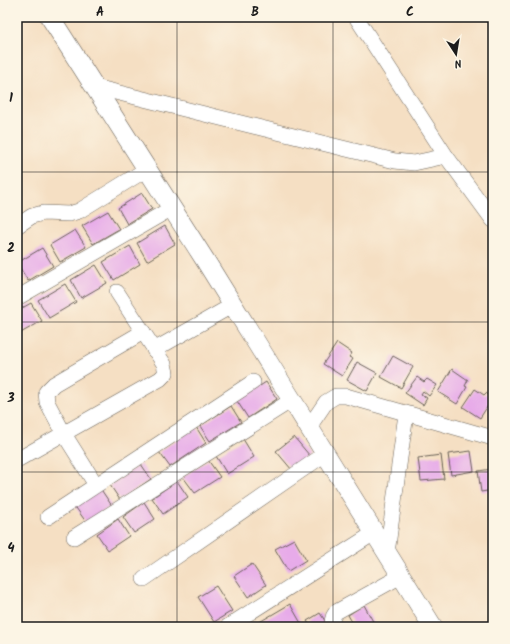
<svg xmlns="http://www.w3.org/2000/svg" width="510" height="644" font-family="Kalam,sans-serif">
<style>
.building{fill:#e7abe9}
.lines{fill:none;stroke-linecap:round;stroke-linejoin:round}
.minor-casing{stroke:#686056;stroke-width:16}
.tertiary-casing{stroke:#686056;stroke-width:20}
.minor{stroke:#fff;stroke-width:15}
.tertiary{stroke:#fff;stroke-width:19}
.grid{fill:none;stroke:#1c1c1c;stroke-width:1;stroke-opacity:0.55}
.neatline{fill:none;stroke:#1c1c1c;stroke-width:1.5}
.grid-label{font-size:13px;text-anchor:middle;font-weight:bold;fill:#1c1c1c}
</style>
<rect width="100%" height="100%" fill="#fcf5e5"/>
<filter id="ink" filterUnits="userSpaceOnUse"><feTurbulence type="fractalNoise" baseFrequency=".025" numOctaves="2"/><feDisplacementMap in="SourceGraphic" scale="8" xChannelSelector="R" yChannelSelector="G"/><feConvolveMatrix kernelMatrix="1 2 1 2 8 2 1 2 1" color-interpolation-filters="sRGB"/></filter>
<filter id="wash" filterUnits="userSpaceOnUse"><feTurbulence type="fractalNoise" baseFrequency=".012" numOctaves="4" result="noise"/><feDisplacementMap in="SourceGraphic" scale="16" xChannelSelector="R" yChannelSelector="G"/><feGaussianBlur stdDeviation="0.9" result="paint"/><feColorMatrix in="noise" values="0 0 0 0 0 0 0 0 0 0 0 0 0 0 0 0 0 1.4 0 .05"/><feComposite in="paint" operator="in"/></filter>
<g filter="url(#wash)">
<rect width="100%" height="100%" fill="#f5dfc3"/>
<g id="blocks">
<!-- building -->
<g class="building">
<polygon points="142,193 152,209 127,224 118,208"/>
<polygon points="108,211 119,229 93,244 82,226"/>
<polygon points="165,226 175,244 147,261 137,243"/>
<polygon points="75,230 86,247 60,262 50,245"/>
<polygon points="130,246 140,264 114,280 103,262"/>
<polygon points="42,248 53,266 28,281 17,263"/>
<polygon points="96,265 107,283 81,298 71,280"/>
<polygon points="65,284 76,302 49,318 38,300"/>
<polygon points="31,303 42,321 17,335 17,311"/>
<polygon points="337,343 352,353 349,357 353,359 342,376 323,364"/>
<polygon points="393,356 413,367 401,388 381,377"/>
<polygon points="357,362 377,373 367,391 347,380"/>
<polygon points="452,369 468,380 465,386 467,387 457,404 438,392"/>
<polygon points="417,377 424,382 427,379 437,385 429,396 423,391 421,394 427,398 423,405 405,393"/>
<polygon points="266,382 277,399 248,418 237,401"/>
<polygon points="475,389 484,395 486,393 493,398 480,418 463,407"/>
<polygon points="231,406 241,422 210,441 200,426"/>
<polygon points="196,427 206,443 170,467 159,452"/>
<polygon points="294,437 310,456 292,470 276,451"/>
<polygon points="243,439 254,457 227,474 216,456"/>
<polygon points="471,451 474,471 451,475 448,454"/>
<polygon points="441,455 444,479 421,481 418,458"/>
<polygon points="208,460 220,477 195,493 183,477"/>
<polygon points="141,464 151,479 120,500 110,485"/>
<polygon points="493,469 493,490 481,492 478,471"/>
<polygon points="177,481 188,497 163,514 152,498"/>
<polygon points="100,488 112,506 86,522 74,505"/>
<polygon points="144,502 155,519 134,533 123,517"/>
<polygon points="118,519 129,536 108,550 97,534"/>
<polygon points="294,539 306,560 288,571 275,549"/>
<polygon points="252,564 266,585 248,597 234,576"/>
<polygon points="216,586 232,611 214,622 198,597"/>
<polygon points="290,604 302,625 299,627 251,627"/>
<polygon points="364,605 376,627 344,627 352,622 348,615"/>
<polygon points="320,613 329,627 311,627 307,621"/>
</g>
</g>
</g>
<g filter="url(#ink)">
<use href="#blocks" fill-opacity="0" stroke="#686056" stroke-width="1"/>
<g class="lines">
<!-- minor casing -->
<g class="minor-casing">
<g id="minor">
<polyline points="356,17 446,156 493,220"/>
<polyline points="95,87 395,161 414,163 446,156"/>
<polyline points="17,226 32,216 43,213 69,214 79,211 147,169"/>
<polyline points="17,298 172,208"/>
<polyline points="154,350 233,305"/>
<polyline points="309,427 326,402 336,396 346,396 493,438"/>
<polyline points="17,460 160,379 166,373 164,364 117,292"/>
<polyline points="96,485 64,434 47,402 46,392 54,384 143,332"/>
<polyline points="48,517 253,382"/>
<polyline points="74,537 292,400"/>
<polyline points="387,553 406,414"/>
<polyline points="144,579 325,454"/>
<polyline points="227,627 374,533"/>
<path d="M334,627C331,621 332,617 336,612L401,576"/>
</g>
</g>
<!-- tertiary casing -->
<g class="tertiary-casing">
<polyline id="tertiary" points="50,17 205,260 433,627"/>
</g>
<!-- minor -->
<use href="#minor" class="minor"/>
<!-- tertiary -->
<use href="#tertiary" class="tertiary"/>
</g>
</g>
<!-- grid -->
<path class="grid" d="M177,17V627M333,17V627M17,172H493M17,322H493M17,472H493"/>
<!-- margin -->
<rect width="510" height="644" fill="none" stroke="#fcf5e5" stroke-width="44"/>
<!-- north arrow -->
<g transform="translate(456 54) rotate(168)" stroke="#fcf5e5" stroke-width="3" paint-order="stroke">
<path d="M0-3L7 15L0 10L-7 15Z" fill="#1c1c1c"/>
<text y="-6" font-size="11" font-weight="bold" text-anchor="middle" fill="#1c1c1c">N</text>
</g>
<rect x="22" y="22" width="466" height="600" class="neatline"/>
<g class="grid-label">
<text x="100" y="16">A</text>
<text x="255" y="16">B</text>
<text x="410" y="16">C</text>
<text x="11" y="102">1</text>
<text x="11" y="252">2</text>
<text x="11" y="402">3</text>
<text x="11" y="552">4</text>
</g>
</svg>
